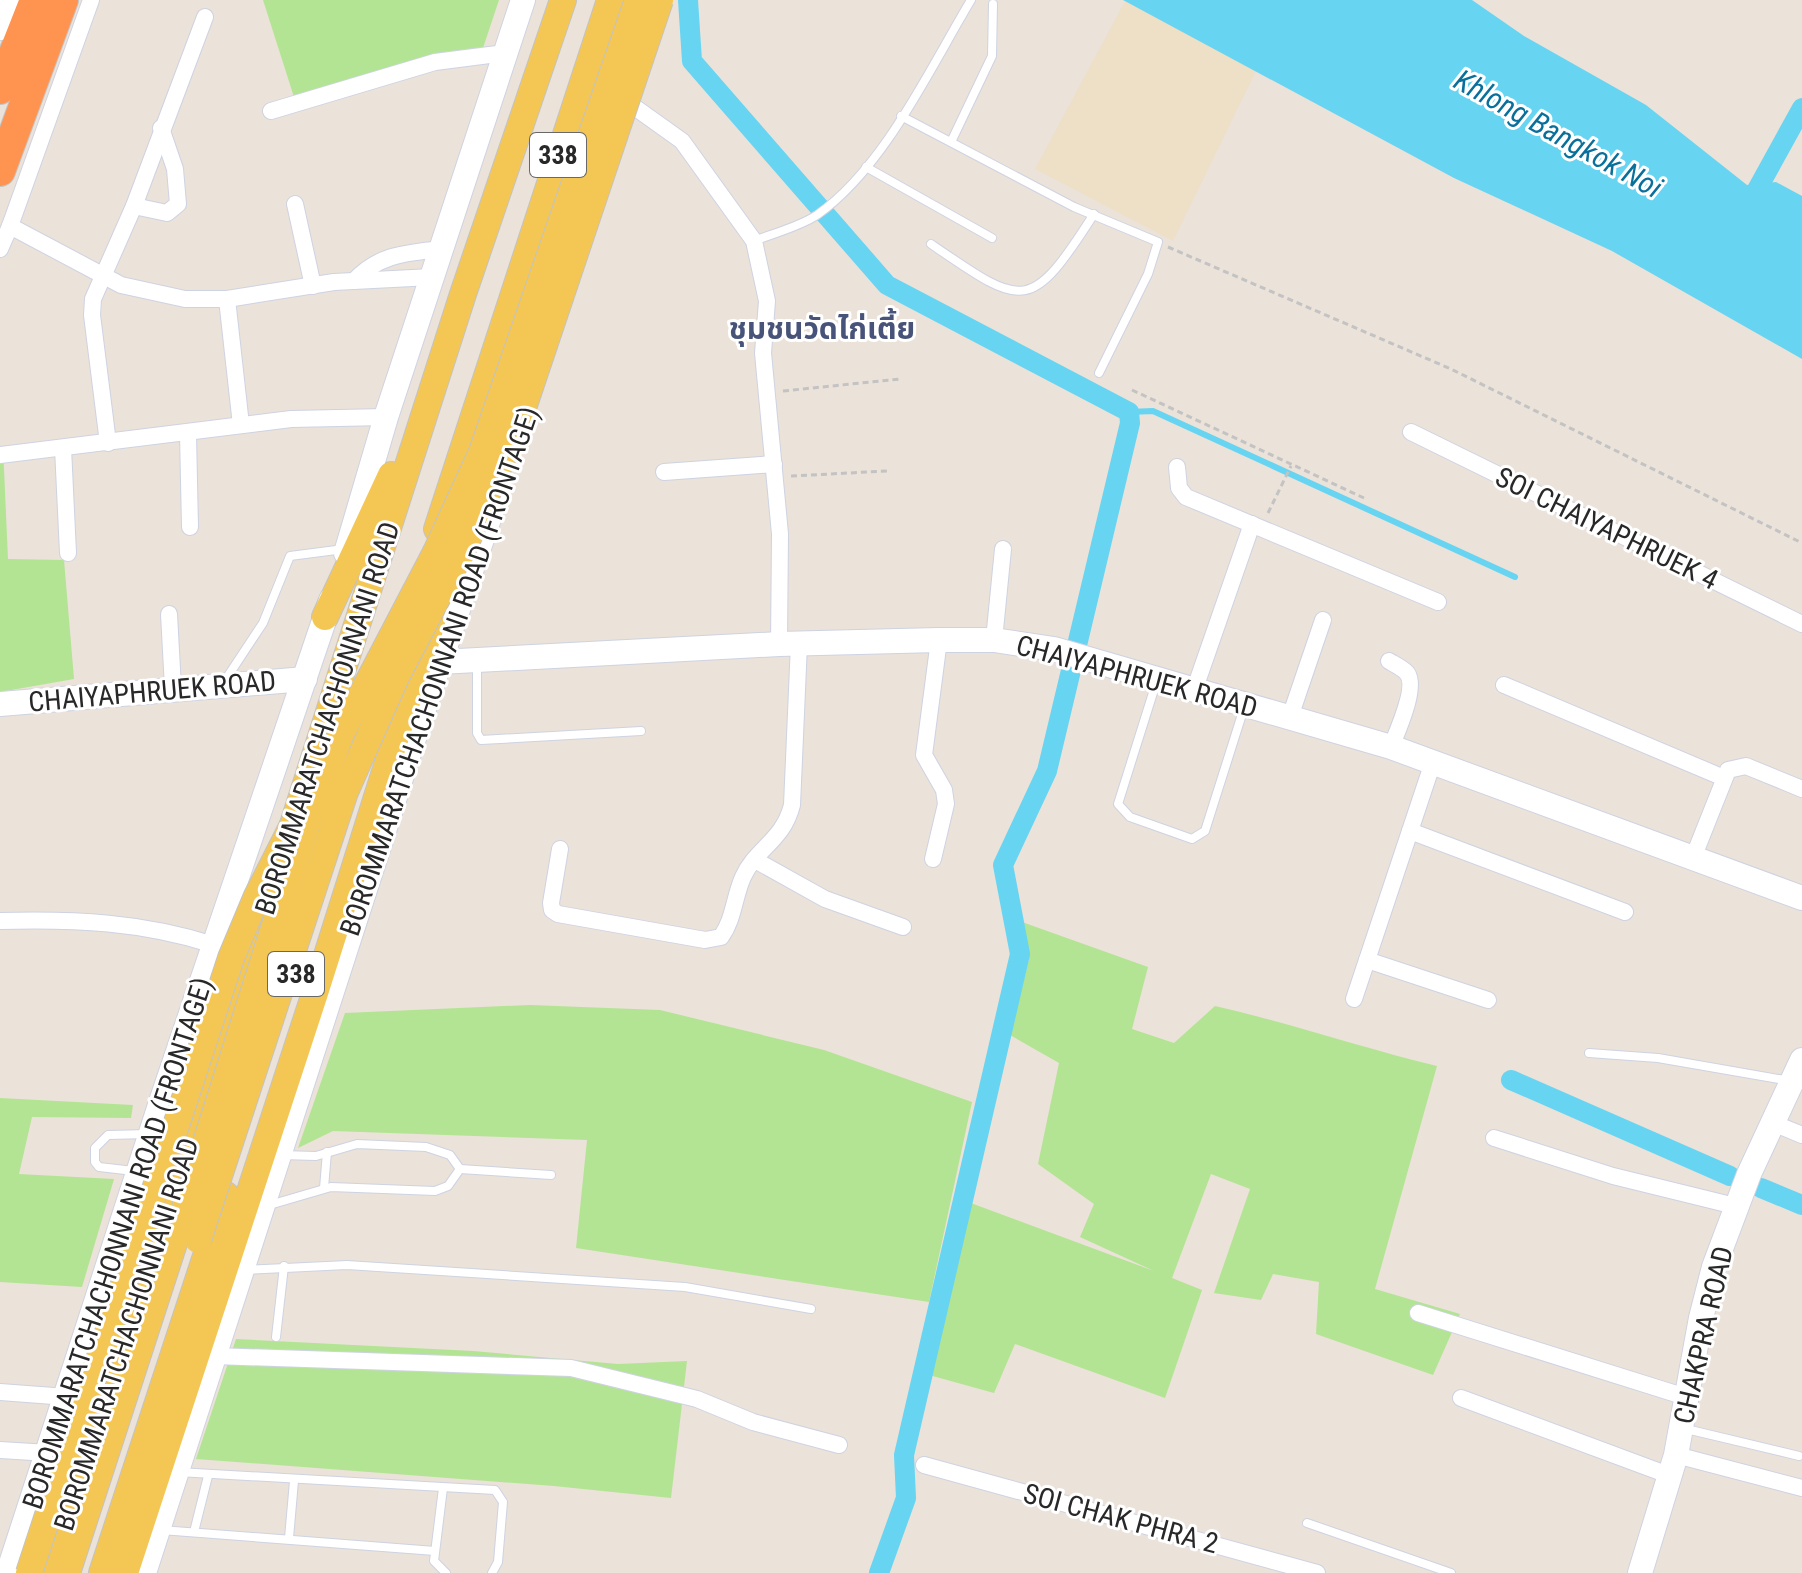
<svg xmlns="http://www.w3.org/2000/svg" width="1802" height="1573" font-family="'Roboto Condensed','Noto Sans Thai',sans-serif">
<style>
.education{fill:#eedfc7}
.green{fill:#b3e493}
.water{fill:#67d4f2}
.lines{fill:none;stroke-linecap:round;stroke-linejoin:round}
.stream{stroke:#67d4f2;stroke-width:6}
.canal{stroke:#67d4f2;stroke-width:20}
.lane-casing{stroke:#ced3e2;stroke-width:10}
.street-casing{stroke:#ced3e2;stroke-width:18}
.secondary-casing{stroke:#ced3e2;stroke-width:26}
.primary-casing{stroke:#c3c3c3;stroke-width:28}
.highway-casing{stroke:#c3c3c3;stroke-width:32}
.path{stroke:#c3c3c3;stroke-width:3;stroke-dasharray:6 4;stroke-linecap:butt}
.lane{stroke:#fff;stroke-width:8}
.street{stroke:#fff;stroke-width:16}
.secondary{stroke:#fff;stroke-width:24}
.primary{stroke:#f4c755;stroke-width:26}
.highway{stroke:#ff9350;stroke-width:30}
.primary-bridge-casing{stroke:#c3c3c3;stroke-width:28;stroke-linecap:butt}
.primary-bridge{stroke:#f4c755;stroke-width:26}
.labels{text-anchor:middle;stroke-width:6;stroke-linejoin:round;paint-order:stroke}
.shield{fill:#fff;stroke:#686868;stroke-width:2}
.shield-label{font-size:26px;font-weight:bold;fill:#282828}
.street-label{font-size:28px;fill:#282828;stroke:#fff}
.water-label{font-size:30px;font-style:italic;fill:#09709b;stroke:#fff}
.neighbourhood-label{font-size:30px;font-weight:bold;fill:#475379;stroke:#fff}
</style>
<rect width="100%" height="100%" fill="#ebe2d9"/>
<!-- education -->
<polygon class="education" points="1125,1 1257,69 1173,241 1035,169"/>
<!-- green -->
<g class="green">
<polygon points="263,0 499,0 482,51 294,97"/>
<polygon points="0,447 3,447 8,559 64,560 74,679 0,692"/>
<path d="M1022,922L1148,967L1132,1029L1174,1043L1215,1006C1290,1023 1362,1048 1437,1066L1375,1289L1460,1314L1433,1375L1316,1334L1319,1282L1273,1274L1261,1300L1214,1293L1250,1189L1211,1174L1172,1278L1202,1290L1165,1398L1015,1344L994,1393L929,1375L968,1202L1154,1271L1080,1237L1094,1204L1038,1164L1059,1063L1010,1035L1029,959Z"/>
<polygon points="530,1005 660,1010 824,1050 972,1102 929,1302 576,1248 587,1140 333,1131 298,1148 345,1013"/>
<polygon points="0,1098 133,1105 131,1118 32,1117 19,1174 114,1179 82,1287 0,1282"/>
<polygon points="236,1339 473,1351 618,1364 687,1361 671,1498 554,1486 196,1459"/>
</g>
<!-- water -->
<polygon class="water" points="1123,0 1472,0 1524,36 1646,105 1747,185 1776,182 1802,196 1802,359 1612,251 1454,178"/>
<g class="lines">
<!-- stream -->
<polyline class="stream" points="1129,412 1153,411 1515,577"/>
<!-- canal -->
<g class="canal">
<polyline points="688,0 692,61 887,285 1129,412 1130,423 1047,771 1003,865 1020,954 904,1455 906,1498 879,1573"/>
<polyline points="1748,206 1802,108"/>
<polyline points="1511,1080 1730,1176"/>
<polyline points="1761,1188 1802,1205"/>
</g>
<!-- lane casing -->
<g class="lane-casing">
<g id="lane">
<polyline points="901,116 1074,207 1158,242 1148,274 1099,373"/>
<polyline points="951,142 992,56 993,4"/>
<polyline points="866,167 992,238"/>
<path d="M754,241C774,233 799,227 817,215C884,168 929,70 971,0"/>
<path d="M931,244C1024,308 1030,314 1094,214"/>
<polyline points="477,665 477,733 481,740 641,731"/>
<polyline points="1157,680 1118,804 1130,817 1192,839 1205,831 1244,708"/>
<polyline points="224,682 263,623 290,556 344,549"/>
<polyline points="1589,1053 1658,1058 1790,1081"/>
<polyline points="281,1155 316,1156 357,1144 426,1147 450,1155 460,1169"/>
<polyline points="460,1169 551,1175"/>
<polyline points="134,1171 99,1167 95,1162 95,1148 108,1135 148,1134"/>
<polyline points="324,1188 327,1152"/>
<polyline points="266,1206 331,1187 435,1191 448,1186 460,1169"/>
<polyline points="244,1270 347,1265 685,1287 811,1309"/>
<polyline points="276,1337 284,1266"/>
<polyline points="1682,1428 1799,1456"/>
<polyline points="178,1472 495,1490 503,1502 498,1562 492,1573"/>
<polyline points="443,1488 434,1561 446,1573"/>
<polyline points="1307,1523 1451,1573"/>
<polyline points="161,1530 435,1551"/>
<polyline points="194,1532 208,1476"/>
<polyline points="289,1538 294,1481"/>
</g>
</g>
<!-- street casing -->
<g class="street-casing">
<g id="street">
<polyline points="91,0 10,226 121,285 185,299 227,299 334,282 432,277"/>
<polyline points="633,106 682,141 754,241 767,301 763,353 780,534 779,644"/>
<polyline points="271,111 435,62 505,53"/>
<polyline points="295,204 313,286"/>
<polyline points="134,206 167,213 178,204 175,169 161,128"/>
<polyline points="0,249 10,226"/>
<path d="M354,281C379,254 406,253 441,249"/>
<polyline points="227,299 241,425"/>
<polyline points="1411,432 1802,624"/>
<polyline points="188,434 190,527"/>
<polyline points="108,443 92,315 93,299 134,206 205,17"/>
<polyline points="63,448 68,553"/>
<polyline points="0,455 291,419 386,417"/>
<polyline points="1177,467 1179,488 1186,497 1438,602"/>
<polyline points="664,472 774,464"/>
<polyline points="169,614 173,688"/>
<polyline points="994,640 1003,549"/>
<path d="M1389,661C1394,664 1402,668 1406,672C1419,684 1397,732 1391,747"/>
<polyline points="1504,685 1724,778"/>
<polyline points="1195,688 1252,524"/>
<polyline points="1290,717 1323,620"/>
<polyline points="1410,831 1625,912"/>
<path d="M560,849L551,903L552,910L558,914L705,940L721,937C734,919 734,897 743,877C756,848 783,841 792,805L799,644"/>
<polyline points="1693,858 1728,770 1746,766 1802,789"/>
<polyline points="933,859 946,804 944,790 924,755 939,640"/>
<polyline points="755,860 825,899 903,927"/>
<path d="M0,921C75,919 143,922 214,945"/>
<polyline points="1367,960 1488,1000"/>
<polyline points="1354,999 1433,762"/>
<polyline points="1773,1123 1802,1135"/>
<polyline points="1494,1138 1613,1176 1735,1206"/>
<polyline points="1418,1313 1686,1397"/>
<polyline points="215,1356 571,1368 697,1399 753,1422 839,1445"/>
<polyline points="0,1392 67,1397"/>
<polyline points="1461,1398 1671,1476"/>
<polyline points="0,1450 49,1453"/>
<polyline points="1676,1455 1802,1488"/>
<polyline points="924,1465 1317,1573"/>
</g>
</g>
<!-- secondary casing -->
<g class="secondary-casing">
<g id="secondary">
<polyline points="0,28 12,0"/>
<polyline points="346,553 386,417 523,0"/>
<polyline points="440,662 779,644 939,640 994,640 1054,649 1391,747 1802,898"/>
<polyline points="0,704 305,679"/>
<polyline points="8,1573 162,1099 331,600"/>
<polyline points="144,1573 413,741 495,501"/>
<polyline points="1640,1573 1676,1455 1701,1318 1714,1267 1749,1174 1802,1060"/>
</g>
</g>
<!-- primary casing -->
<g class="primary-casing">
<g id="primary">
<polyline points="437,529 610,0"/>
<polyline points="325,617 391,475"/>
<polyline points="288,840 463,294 563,0"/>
<polyline points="48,1573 274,881"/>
<polyline points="67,1573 177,1234"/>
<polyline points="102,1573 226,1195"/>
<polyline points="125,1573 315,993 432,623"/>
</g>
</g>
<!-- highway casing -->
<g class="highway-casing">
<g id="highway">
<polyline points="0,89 35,0"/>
<polyline points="0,171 63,0"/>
</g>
</g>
<!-- path -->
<g class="path">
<polyline points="1168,247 1451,369 1802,543"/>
<polyline points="1132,390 1364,498"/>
<polyline points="783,391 900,379"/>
<polyline points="791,476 887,471"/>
<polyline points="1268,513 1291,466"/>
</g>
<!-- lane -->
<use href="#lane" class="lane"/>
<!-- street -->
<use href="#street" class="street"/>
<!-- secondary -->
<use href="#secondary" class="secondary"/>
<!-- primary -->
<use href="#primary" class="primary"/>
<!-- highway -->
<use href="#highway" class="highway"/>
<!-- primary-bridge casing -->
<g class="primary-bridge-casing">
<g id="primary-bridge">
<polyline points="177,1234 306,827 341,734 436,552 482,452 638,0"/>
<polyline points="198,1240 345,792 396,677 466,543 521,414 660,0"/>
<polyline points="29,1573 231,958 257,896 296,819"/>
</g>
</g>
<!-- primary-bridge -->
<use href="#primary-bridge" class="primary-bridge"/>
</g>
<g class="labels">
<!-- shield labels -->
<g class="shield">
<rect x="530" y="133" width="56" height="44" rx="6"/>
<rect x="268" y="952" width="56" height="44" rx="6"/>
</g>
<g class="shield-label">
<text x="558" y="164">338</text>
<text x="296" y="983">338</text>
</g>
<!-- street labels -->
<g class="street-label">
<text transform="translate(1607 528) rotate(26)" y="10">SOI CHAIYAPHRUEK 4</text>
<text transform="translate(439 671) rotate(-71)" y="10">BOROMMARATCHACHONNANI ROAD (FRONTAGE)</text>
<text transform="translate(1137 676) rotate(15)" y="10">CHAIYAPHRUEK ROAD</text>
<text transform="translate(152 691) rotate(-5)" y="10">CHAIYAPHRUEK ROAD</text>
<text transform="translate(327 718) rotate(-72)" y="10">BOROMMARATCHACHONNANI ROAD</text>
<text transform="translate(117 1243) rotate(-72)" y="10">BOROMMARATCHACHONNANI ROAD (FRONTAGE)</text>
<text transform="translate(126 1334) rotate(-72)" y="10">BOROMMARATCHACHONNANI ROAD</text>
<text transform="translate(1703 1335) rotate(-77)" y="10">CHAKPRA ROAD</text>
<text transform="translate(1121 1518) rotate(15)" y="10">SOI CHAK PHRA 2</text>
</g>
<!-- water labels -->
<g class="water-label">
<text transform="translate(1558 134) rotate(29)" y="10">Khlong Bangkok Noi</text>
</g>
<!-- neighbourhood labels -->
<g class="neighbourhood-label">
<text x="822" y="339">ชุมชนวัดไก่เตี้ย</text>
</g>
</g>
</svg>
